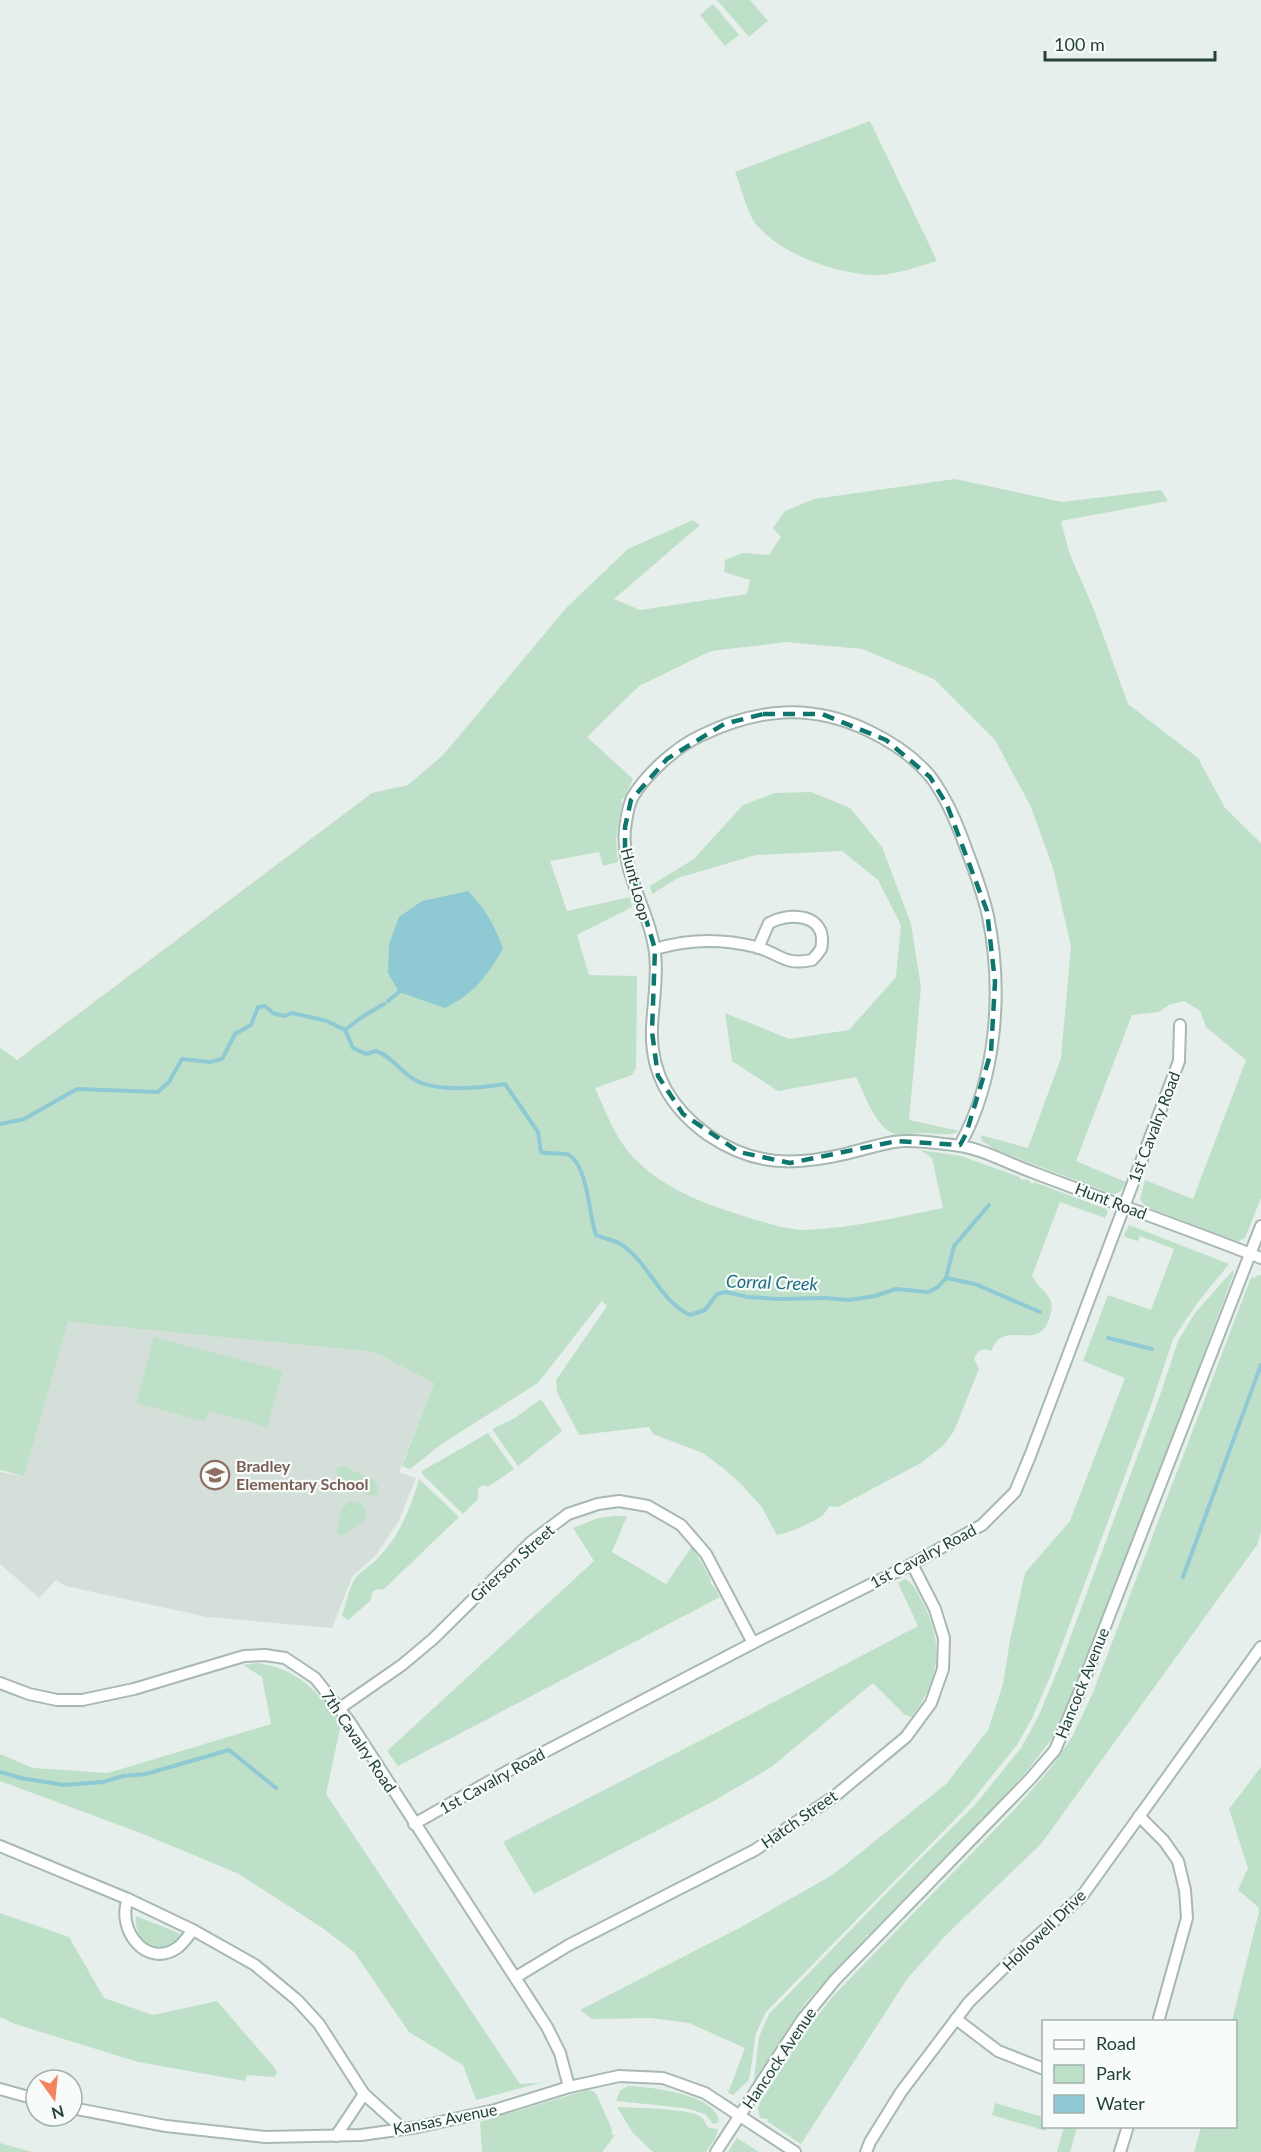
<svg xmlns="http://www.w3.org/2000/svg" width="1261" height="2152" font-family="Lato,sans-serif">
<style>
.built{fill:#d4dfda}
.green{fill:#bfe0c8;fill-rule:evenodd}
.water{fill:#8ec9d4}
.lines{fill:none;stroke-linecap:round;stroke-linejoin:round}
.stream{stroke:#8ec9d4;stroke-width:4}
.street-casing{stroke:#a8b8b2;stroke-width:14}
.street{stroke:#fff;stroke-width:10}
.marked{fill:none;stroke:#0f766e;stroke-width:4.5;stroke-dasharray:12 8;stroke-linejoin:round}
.labels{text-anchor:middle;stroke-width:4.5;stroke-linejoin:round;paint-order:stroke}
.street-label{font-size:16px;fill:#24423a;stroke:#f7fbf9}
.education-label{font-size:16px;font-weight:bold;fill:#785e54;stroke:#f7fbf9;text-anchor:start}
.water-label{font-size:18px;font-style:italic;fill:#1c6f80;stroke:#f7fbf9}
</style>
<rect width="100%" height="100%" fill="#e6efeb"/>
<!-- built -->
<polygon class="built" points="68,1322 374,1352 434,1383 399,1472 416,1478 404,1508 398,1522 376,1555 352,1577 332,1628 207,1617 66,1586 56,1580 39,1598 0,1564 0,1472 24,1476"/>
<!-- green -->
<g class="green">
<polygon points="717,0 750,0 768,21 749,37"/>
<polygon points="713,4 739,35 725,46 700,15"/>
<path d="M870,121L937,261C919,266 899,274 879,275C841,276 780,255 755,223C748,214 740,185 735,172Z"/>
<path d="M955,479L1062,502L1161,490L1168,501L1061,521L1069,552L1094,610L1128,704L1198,758L1225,808L1261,843V1198L1245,1238L1239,1241L1233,1240L1145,1206L1140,1199L1145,1180L1193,1199L1246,1060L1206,1027L1200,1011L1184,1001L1169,1005L1159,1012L1132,1015L1076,1161L1126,1182C1122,1190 1119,1196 1109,1193L994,1149L982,1141L980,1135L1028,1148L1061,1058L1071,946L1053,868L1031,807L995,740L934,679L862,649L786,642L711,651L639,686L587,737L633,779L624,799L622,798L621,801L622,802L616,838L618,862L603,866L599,852L550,861L567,911L630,897L632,907L577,935L589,975L637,976L636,1068L632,1075L595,1088C606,1112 616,1141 636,1160C668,1192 711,1206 753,1219C770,1224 789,1230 807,1230C852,1228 898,1217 943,1208L932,1158L920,1150L961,1156L1020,1177V1179L1029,1180L1032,1184L1034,1182L1106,1209L1108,1212L1105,1218L1060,1202L1032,1276C1037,1286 1048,1292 1051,1302C1053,1307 1051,1311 1050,1316C1041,1349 1017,1327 999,1339C996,1341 993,1347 991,1351L984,1349L978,1352L974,1359L979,1369L954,1431L944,1445L921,1463L838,1507L830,1506C827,1508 826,1511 824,1514C817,1521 787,1534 777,1535L761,1506L741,1484L723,1468L703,1453L653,1434L649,1427L579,1435L557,1392L556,1380L607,1306L602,1301L538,1383L443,1443L410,1469L402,1466L434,1383L374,1352L68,1322L24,1476L0,1470V1048L17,1060L372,793L408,785L443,755L568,606L628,549L693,520L700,525L614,599L640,610L747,594L750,580L724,572L725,560L743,553L769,555L781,537L773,528L785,511L814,499ZM488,974L420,998L399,992Z"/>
<path d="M811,792L850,808L882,847L911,924L921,987L909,1120L960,1131C948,1137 936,1133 923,1133C915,1133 902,1136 895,1134C876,1129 864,1093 856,1077L778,1091L732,1061L725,1013L789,1039L849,1030L896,977L901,925L878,880L842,851L756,855L678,878L652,894L650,886L694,859L743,805L775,793Z"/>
<polygon points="1129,1225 1229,1264 1198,1302 1173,1339 1150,1408 1050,1677 1032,1718 1017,1745 966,1808 766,2012 756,2033 749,2080 733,2095 728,2093 745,2048 689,2023 650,2018 592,2019 580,2010 741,1927 834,1874 946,1784 988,1730 1003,1684 1010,1640 1025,1573 1070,1521 1125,1378 1083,1361 1108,1295 1151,1310 1174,1249 1140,1236 1138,1241 1125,1237 1124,1235"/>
<polygon points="1234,1269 1233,1272 1234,1273 1180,1417 1178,1417 1179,1420 1134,1535 1132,1537 1133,1538 1088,1657 1086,1659 1087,1660 1065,1714 1063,1714 1063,1717 1051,1740 1026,1772 983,1818 981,1817 980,1821 869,1935 866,1935 867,1937 806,2002 754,2081 759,2037 769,2014 916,1863 974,1806 1021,1748 1039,1715 1063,1657 1159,1398 1178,1341 1195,1313"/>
<polygon points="1258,1275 1261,1275 1261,1532 1257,1545 1041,1844 946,1935 907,1979 801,2144 767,2121 768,2119 760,2118 758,2108 760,2102 803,2035 833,1996 1014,1810 1050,1769 1072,1737 1092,1695 1250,1280 1252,1277 1254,1278"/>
<polygon points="154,1337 283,1371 267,1427 208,1411 205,1422 136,1403"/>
<polygon points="541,1399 562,1431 518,1466 492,1429 515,1418"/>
<polygon points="488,1433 514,1469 488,1487 483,1485 478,1488 478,1499 463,1514 422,1474 422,1471"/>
<polygon points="342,1466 373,1479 378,1487 377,1494 372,1496 357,1491 347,1493 343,1492 336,1470 338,1467"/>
<path d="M419,1479L459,1517L383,1590L379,1589L373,1591L370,1601L348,1620L342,1616C346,1605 348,1591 354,1580C359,1572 371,1566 378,1558C399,1537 411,1507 419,1479Z"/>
<path d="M348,1502C358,1501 366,1505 367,1515C362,1527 350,1527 343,1536L337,1534L340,1513Z"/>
<polygon points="614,1516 627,1516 612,1552 666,1584 692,1546 710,1578 711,1584 715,1588 720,1597 398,1766 387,1751 594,1561 573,1528 598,1518"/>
<path d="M905,1579C914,1584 917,1592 922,1601C944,1642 941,1681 911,1717L904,1714L873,1683L770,1768L712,1802L534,1894L503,1842L715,1733L918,1626L898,1583Z"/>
<path d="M257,1663C296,1668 321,1693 341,1724L326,1794L520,2084L537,2083L547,2081L544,2082L476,2100L463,2065L409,2032L354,1952L321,1927L239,1874L138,1832L0,1781V1754L33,1768L108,1773L271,1724L262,1677L243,1665Z"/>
<polygon points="1261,1767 1261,2152 1194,2152 1201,2127 1236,2126 1236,2022 1232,2021 1259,1912 1258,1907 1238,1890 1248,1868 1229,1809"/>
<polygon points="0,1913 69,1937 104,1998 153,2015 217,2001 273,2066 277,2072 275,2077 247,2075 245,2081 138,2062 15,2024 0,2017"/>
<path d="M136,1916L176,1932L181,1935C167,1961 133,1947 136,1916Z"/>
<path d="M628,2086C651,2087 717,2094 719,2122L713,2124L705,2114L685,2108L616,2101L620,2091Z"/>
<polygon points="587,2090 593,2091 596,2094 612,2129 612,2135 615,2135 602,2152 482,2152 480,2122"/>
<polygon points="995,2103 1043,2117 1044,2126 1047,2127 1046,2131 992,2115"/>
<path d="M617,2107C633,2108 690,2108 701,2117C705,2120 706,2125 709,2128L718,2129L715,2139L706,2152H653L633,2133Z"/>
<polygon points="1064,2127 1077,2127 1070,2152 1057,2152"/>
<polygon points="737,2138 759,2152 728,2152"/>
<polygon points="0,2143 32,2152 0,2152"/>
</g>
<!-- water -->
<path class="water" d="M468,891C485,908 495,926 503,949C487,976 475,993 445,1008L399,992L388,973L389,944L399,917L422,901Z"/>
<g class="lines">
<!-- stream -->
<g class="stream">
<polyline points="388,1001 399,992"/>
<polyline points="345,1030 362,1017 384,1004"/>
<path d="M0,1124L24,1119L77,1089L158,1092L169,1082L182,1059L210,1062L222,1059L235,1034L251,1025L258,1007L265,1006L273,1013L284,1016L292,1013L327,1021L345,1030L353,1048L366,1054L376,1051C392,1056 401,1073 417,1081C439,1092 481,1088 505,1084L538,1132L541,1152C551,1155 564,1152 569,1155C588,1166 589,1216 596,1235C603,1238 612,1240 619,1243C648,1260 659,1301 690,1315L705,1310L717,1294L726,1292L748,1297L778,1299L825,1298L849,1300L875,1296L896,1289L928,1292L938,1287L946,1278L975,1284L1040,1312"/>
<polyline points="946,1278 954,1246 989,1205"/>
<polyline points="1108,1338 1152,1349"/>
<polyline points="1183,1577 1261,1365"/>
<polyline points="0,1772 21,1778 64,1785 103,1782 123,1776 146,1774 229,1750 276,1788"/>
</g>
<!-- street casing -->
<g class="street-casing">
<g id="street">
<path d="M655,949C688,939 721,938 756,947C780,953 783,966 812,960C815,957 819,952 821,949C822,946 822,942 822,939C821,913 787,913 769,923L758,948"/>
<path d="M960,1145C997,1078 1003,990 988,916C983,894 975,872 967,851C958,826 947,798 930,776C914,757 892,742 869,731C811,703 757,708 700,736C676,747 645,775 632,798C629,805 627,815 626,822C617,868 650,909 655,953C658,978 653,1003 652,1028C650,1074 672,1109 708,1135C753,1166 794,1166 845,1154C861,1150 877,1145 894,1142C912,1139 934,1143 953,1145C979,1147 1007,1163 1032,1172C1108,1201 1185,1228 1261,1258"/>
<polyline points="0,1683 29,1694 57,1700 82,1700 134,1689 244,1656 265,1655 285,1658 315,1678 349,1721 547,2027 560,2053 569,2087"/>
<polyline points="340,1708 402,1665 433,1639 531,1542 568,1514 598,1504 619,1501 648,1506 681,1525 706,1554 753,1643"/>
<polyline points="1139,1816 1164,1841 1178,1861 1185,1890 1187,1918 1158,2022"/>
<polyline points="414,1824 506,1772 753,1643 912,1564 982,1525 1015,1492 1030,1456 1179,1061 1180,1025"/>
<polyline points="0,1846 128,1899 193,1930 255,1965 297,2000 319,2024 364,2094 403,2129"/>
<path d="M128,1899C116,1929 146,1969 177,1948C183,1944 188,1936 193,1930"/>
<polyline points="516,1977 569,1945 755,1850 836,1795 906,1737 931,1703 943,1669 944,1638 935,1609 912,1564"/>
<polyline points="956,2019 998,2051 1044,2069"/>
<polyline points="0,2089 36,2099"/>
<polyline points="72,2108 166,2126 265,2137 361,2135 418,2127 495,2110 569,2087 619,2076 663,2078 705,2093 795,2152"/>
<polyline points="336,2136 364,2094"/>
<polyline points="716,2152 802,2020 835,1980 1031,1778 1055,1750 1080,1691 1261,1226"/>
<polyline points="866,2152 870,2142 901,2092 969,2002 1024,1948 1082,1896 1261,1647"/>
<polyline points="1120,2152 1128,2126"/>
</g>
</g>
<!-- street -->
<use href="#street" class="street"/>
</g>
<!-- marked area -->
<path class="marked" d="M763,714H822L886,740L930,777L947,805L987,911L995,982L991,1052L966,1134L960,1145L897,1141L790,1163L739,1152L683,1114L658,1076L652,1032L655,949L625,849V827L631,800L667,759L724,724Z"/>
<!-- icons -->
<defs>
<g id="school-ring" transform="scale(1.5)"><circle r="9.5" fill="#f7fbf9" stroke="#8d6e63" stroke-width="1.5"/><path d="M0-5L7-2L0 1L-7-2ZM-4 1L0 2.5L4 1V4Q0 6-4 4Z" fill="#8d6e63"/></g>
</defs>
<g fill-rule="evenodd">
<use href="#school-ring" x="215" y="1475"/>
</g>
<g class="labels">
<!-- street labels -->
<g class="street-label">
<text transform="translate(636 884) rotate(75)" y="6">Hunt Loop</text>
<text transform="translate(1154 1127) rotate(-69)" y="6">1st Cavalry Road</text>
<text transform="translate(1111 1201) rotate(21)" y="6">Hunt Road</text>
<text transform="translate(923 1556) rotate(-28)" y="6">1st Cavalry Road</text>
<text transform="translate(512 1563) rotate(-42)" y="6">Grierson Street</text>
<text transform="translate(1082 1683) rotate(-68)" y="6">Hancock Avenue</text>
<text transform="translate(359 1741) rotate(56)" y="6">7th Cavalry Road</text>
<text transform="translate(492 1781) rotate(-29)" y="6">1st Cavalry Road</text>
<text transform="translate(799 1819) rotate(-35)" y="6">Hatch Street</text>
<text transform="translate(1044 1930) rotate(-44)" y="6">Hollowell Drive</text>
<text transform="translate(779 2058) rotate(-56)" y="6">Hancock Avenue</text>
<text transform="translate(445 2119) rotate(-11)" y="6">Kansas Avenue</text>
</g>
<!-- education labels -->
<g class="education-label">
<text x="236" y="1472">Bradley<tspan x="236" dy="18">Elementary School</tspan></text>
</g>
<!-- water labels -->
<g class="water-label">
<text transform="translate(772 1283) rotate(2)" y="6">Corral Creek</text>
</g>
</g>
<!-- legend -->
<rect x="1042" y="2020" width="195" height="108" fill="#f7fbf9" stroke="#a3b1ad" stroke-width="1.5"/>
<rect x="1054" y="2040" width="30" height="9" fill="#ffffff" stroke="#a3b1ad" stroke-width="1.5"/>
<text x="1096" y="2050" font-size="18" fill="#24423a">Road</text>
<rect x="1054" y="2065" width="30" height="18" fill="#bfe0c8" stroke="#a3b1ad" stroke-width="1.5"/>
<text x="1096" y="2080" font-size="18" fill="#24423a">Park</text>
<rect x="1054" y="2095" width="30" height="18" fill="#8ec9d4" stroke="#a3b1ad" stroke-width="1.5"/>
<text x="1096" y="2110" font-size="18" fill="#24423a">Water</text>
<!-- north arrow -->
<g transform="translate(54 2098) rotate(165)"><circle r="28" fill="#f7fbf9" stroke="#a3b1ad" stroke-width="1.5"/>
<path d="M0-4.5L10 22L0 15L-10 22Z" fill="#f4845f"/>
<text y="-9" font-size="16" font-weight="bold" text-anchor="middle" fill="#24423a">N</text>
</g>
<!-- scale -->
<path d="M1045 51v9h170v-9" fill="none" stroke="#24423a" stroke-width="3"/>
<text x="1054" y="51" font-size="18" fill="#24423a" stroke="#f7fbf9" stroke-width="4.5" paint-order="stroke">100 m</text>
</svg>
